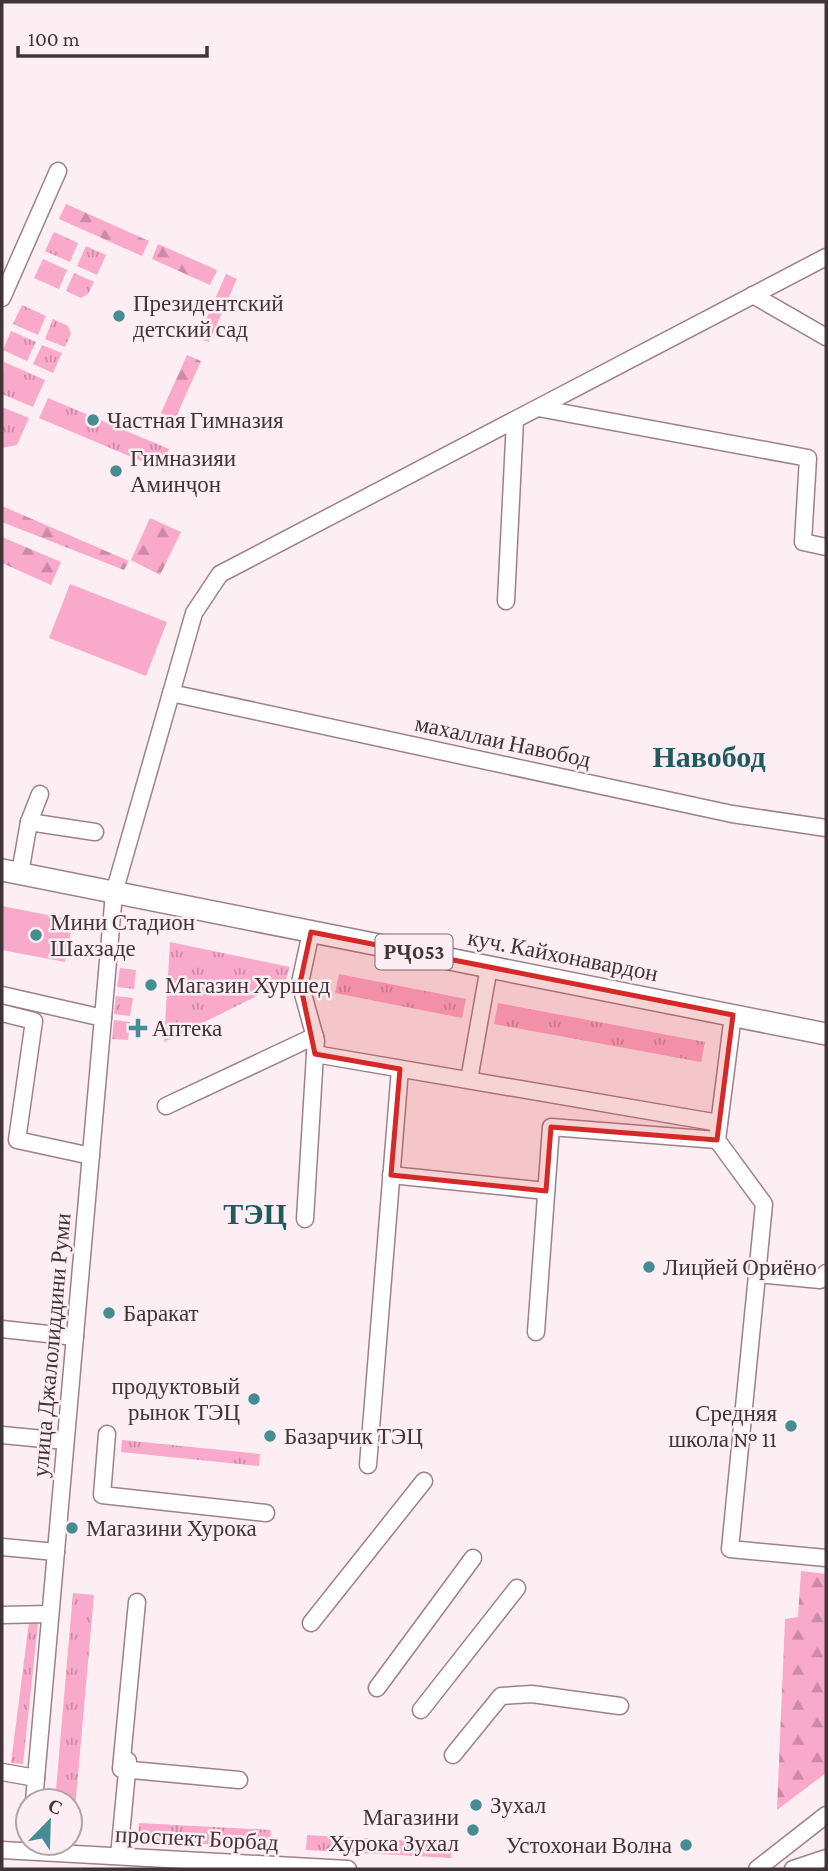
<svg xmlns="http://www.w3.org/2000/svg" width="828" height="1871" font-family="'Crimson Pro',serif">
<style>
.grass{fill:url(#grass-tufts)}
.forest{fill:url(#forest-firs)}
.pitch{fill:#f9a9ca}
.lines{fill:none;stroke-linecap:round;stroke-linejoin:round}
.minor-casing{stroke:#9e808c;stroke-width:19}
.major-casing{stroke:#9e808c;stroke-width:24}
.minor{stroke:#fff;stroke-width:16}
.major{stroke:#fff;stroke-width:21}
.marked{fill:#d62828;fill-opacity:0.2;stroke:#d62828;stroke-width:5;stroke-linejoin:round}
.poi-dot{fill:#458d93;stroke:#fceef3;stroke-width:2.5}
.labels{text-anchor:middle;stroke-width:5;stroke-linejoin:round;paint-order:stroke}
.shield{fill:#fceef3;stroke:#796c71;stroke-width:2}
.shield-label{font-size:21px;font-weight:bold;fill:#413439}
.poi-label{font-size:23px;fill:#413439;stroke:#fceef3;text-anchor:start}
.street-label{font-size:23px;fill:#413439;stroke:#fceef3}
.district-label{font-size:30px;font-weight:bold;fill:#1f5a5f;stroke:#fceef3}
</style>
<defs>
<pattern id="grass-tufts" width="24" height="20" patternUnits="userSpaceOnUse" patternTransform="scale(1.75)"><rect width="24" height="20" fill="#f9a9ca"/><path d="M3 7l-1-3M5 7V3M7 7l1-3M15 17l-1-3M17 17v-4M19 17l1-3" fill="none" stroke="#cb8aa5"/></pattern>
<pattern id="forest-firs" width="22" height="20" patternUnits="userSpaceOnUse" patternTransform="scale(1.75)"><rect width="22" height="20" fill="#f9a9ca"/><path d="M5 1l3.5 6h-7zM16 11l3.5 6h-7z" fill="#cb8aa5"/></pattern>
</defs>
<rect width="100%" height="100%" fill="#fceef3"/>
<!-- grass -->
<g class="grass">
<polygon points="54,232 78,243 70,262 45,251"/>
<polygon points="86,246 106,255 97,275 77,266"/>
<polygon points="43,259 67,270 59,289 34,278"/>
<polygon points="74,273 94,282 88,294 81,298 66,291"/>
<polygon points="22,305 46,316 38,335 13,324"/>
<polygon points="53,319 68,326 71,334 65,347 45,339"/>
<polygon points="11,331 36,342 27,361 3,350"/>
<polygon points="42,345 62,353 53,373 33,364"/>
<polygon points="4,362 45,380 33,407 2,394"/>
<polygon points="48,398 169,449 160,469 39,418"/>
<polygon points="2,407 29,418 17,445 2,448"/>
<polygon points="170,942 290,967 285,982 164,1042"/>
<polygon points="120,968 136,970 134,989 117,987"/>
<polygon points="339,974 466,999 462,1018 335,993"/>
<polygon points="116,996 133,998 130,1016 114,1014"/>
<polygon points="498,1003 705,1042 701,1062 494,1024"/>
<polygon points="114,1020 130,1022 128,1040 112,1039"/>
<polygon points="122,1440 260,1454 259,1466 121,1452"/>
<polygon points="73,1593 94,1595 75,1809 70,1809 70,1801 55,1801"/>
<polygon points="29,1622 38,1623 23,1764 11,1763"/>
<polygon points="139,1823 271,1830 270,1847 138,1841"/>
<polygon points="307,1835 452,1843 451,1858 306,1850"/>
</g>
<!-- forest -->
<g class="forest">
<polygon points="66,204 149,241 142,256 59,219"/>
<polygon points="158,244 217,270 210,285 152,259"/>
<polygon points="226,274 237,279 209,342 198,338"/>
<polygon points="187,355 201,361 175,419 161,413"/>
<polygon points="2,506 129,561 124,570 2,522"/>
<polygon points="150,518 181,532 160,575 131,560"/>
<polygon points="2,537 61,562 51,585 2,563"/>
<polygon points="801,1571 826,1574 826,1773 777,1810 785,1619 798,1617"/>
</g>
<!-- pitch -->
<g class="pitch">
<polygon points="70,584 167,622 146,676 49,638"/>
<polygon points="2,906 73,920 65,962 2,950"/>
</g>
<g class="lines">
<!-- minor casing -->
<g class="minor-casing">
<g id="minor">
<polyline points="753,295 826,337"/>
<polyline points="2,298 58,171"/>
<polyline points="538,408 808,458 803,542 826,547"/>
<polyline points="506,601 515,420"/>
<polyline points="171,693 732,814 826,828"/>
<polyline points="29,822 95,832"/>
<polyline points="20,873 29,822 40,794"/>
<polyline points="311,932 300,983 316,1041 315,1054 719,1123"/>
<polyline points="2,995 103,1018"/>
<polyline points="2,1013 34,1021 17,1140 91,1156"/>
<polyline points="733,1015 717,1140 764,1204 730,1549 826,1558"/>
<polyline points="469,1080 489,967"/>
<polyline points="166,1106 315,1036"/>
<polyline points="391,1175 546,1191"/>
<polyline points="305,1219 315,1054"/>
<polyline points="757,1274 820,1280 826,1273"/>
<polyline points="2,1329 75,1337"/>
<polyline points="536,1332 551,1127 717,1140"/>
<polyline points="107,1434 102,1495 266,1513"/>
<polyline points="2,1435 65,1441"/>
<polyline points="368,1465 400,1069"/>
<polyline points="2,1547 56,1552"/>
<polyline points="137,1602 121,1769 239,1780"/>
<polyline points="2,1615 50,1614"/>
<polyline points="311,1623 424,1481"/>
<polyline points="377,1688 473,1558"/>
<polyline points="421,1710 517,1588"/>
<polyline points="453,1755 501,1696 532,1694 620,1706"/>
<polyline points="2,1772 36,1778"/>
<polyline points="34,1801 114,893 194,613 220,574 826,257"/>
<polyline points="2,1850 348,1869"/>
<polyline points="119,1856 128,1761"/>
<polyline points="757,1869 826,1815"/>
<polyline points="793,1869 826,1858"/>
</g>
</g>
<!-- major casing -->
<g class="major-casing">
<polyline id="major" points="2,870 826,1034"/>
</g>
<!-- minor -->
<use href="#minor" class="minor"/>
<!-- major -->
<use href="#major" class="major"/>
</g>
<!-- marked area -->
<path class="marked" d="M311,932L733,1015L717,1140L551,1127L546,1191L391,1175L400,1069L315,1054L300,983Z"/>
<!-- markers -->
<g class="poi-dot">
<circle cx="119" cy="316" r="7"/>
<circle cx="93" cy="420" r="7"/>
<circle cx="116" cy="471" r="7"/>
<circle cx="36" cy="935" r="7"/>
<circle cx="151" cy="985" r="7"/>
<path d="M134.5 1017.5h7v7h7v7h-7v7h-7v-7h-7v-7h7z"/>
<circle cx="649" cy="1267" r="7"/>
<circle cx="109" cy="1313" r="7"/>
<circle cx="254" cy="1399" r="7"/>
<circle cx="791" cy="1426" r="7"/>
<circle cx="270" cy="1436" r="7"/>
<circle cx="72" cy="1528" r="7"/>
<circle cx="476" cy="1805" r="7"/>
<circle cx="473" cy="1830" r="7"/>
<circle cx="686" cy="1845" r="7"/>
</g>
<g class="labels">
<!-- shield labels -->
<rect class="shield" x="375.5" y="934.5" width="77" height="35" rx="5"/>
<g class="shield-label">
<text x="414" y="959">РҶ053</text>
</g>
<!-- poi labels -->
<g class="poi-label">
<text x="133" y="311">Президентский<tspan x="133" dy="26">детский сад</tspan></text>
<text x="107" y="428">Частная Гимназия</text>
<text x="130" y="466">Гимназияи<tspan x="130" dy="26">Аминҷон</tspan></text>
<text x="50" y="930">Мини Стадион<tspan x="50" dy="26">Шахзаде</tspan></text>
<text x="165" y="993">Магазин Хуршед</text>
<text x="152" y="1036">Аптека</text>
<text x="663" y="1275">Лицйей Ориёно</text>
<text x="123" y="1321">Баракат</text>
<text x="240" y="1394" text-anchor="end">продуктовый<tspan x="240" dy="26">рынок ТЭЦ</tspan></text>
<text x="777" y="1421" text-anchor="end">Средняя<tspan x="777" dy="26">школа № 11</tspan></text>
<text x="284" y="1444">Базарчик ТЭЦ</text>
<text x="86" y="1536">Магазини Хурока</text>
<text x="490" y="1813">Зухал</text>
<text x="459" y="1825" text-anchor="end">Магазини<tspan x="459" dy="26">Хурока Зухал</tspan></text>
<text x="672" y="1853" text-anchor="end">Устохонаи Волна</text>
</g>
<!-- street labels -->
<g class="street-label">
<text transform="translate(503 741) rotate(12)" y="8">махаллаи Навобод</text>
<text transform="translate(563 955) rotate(11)" y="8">куч. Кайхонавардон</text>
<text transform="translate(51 1345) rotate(-85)" y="8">улица Джалолиддини Руми</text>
<text transform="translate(197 1838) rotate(3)" y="8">проспект Борбад</text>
</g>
<!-- district labels -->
<g class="district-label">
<text x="709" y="767">Навобод</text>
<text x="255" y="1224">ТЭЦ</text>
</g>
</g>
<!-- border -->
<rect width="828" height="1871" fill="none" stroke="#413439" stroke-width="7"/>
<!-- north arrow -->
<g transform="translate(49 1822) rotate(23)"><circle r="33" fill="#fceef3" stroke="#b1a4a9" stroke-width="2"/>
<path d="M0-5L12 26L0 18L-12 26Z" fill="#458d93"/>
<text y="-10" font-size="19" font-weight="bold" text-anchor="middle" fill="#413439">С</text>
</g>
<!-- scale -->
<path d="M18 46v10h189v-10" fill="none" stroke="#413439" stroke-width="3.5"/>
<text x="28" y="46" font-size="21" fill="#413439" stroke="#fceef3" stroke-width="5" paint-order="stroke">100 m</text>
</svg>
